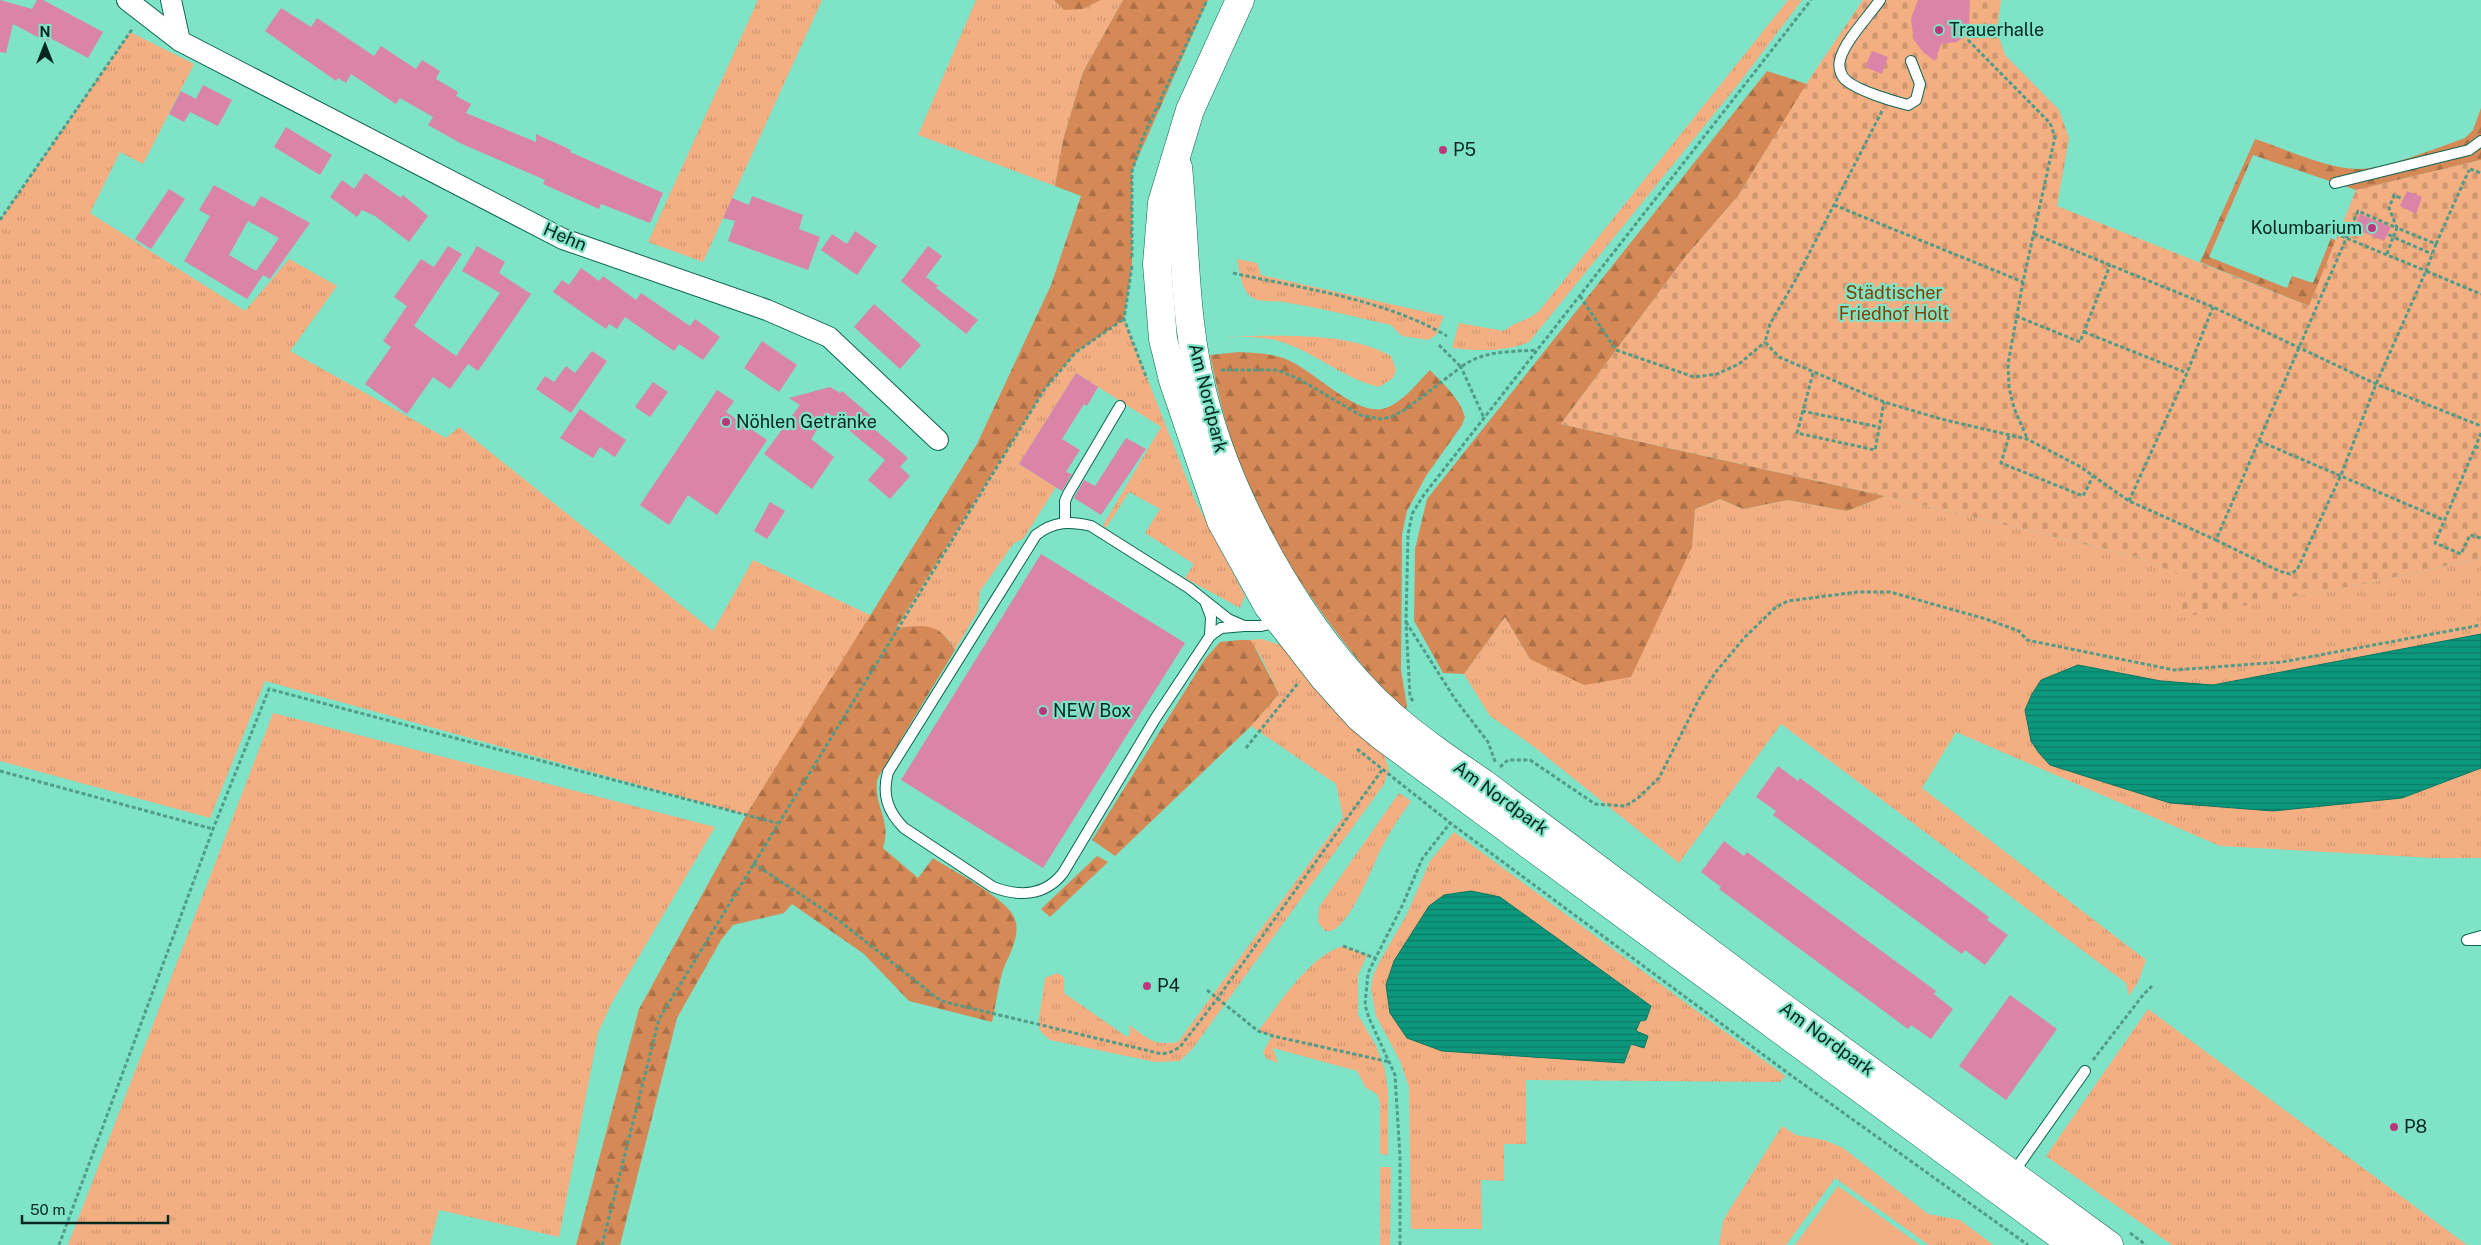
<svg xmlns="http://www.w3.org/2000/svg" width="2481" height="1245" font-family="'Public Sans',sans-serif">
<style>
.grass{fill:url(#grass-tufts)}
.forest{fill:url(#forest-firs)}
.cemetery{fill:url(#cemetery-stones)}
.pitch{fill:#f3ae82}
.water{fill:url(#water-rules);stroke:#0a7660}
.building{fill:#da84a9;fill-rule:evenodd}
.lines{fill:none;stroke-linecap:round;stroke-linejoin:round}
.lane-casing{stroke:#0e6552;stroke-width:12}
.street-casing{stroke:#0e6552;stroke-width:22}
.secondary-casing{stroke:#0e6552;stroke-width:29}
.path{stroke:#519c88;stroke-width:3;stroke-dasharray:4 2.5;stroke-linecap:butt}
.lane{stroke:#fff;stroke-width:10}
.street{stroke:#fff;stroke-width:20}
.secondary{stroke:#fff;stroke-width:28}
.poi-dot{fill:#bb367a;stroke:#7fe3c7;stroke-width:2}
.labels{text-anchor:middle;stroke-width:4.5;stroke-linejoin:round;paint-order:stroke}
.poi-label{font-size:18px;fill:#05261e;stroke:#7fe3c7;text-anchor:start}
.street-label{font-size:18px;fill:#05261e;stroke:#7fe3c7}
.park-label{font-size:18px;fill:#854000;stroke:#7fe3c7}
</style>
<defs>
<pattern id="grass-tufts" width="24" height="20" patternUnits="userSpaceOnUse" patternTransform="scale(1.25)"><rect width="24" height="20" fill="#f3ae82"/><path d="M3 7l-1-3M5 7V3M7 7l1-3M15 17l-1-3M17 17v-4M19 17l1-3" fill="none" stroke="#cf9670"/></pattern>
<pattern id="forest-firs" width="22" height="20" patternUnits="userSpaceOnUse" patternTransform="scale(1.25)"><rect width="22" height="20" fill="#d58957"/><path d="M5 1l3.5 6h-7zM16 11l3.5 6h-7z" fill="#ab7047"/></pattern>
<pattern id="cemetery-stones" width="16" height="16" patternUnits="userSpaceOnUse" patternTransform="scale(1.25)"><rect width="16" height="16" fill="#f3ae82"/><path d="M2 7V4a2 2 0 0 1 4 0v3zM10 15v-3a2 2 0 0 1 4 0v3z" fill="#cf9670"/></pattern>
<pattern id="water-rules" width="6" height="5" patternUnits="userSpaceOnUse" patternTransform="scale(1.25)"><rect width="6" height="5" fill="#0c987c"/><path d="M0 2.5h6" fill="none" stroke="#0a7c65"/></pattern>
</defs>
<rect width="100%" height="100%" fill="#7fe3c7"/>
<!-- grass -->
<g class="grass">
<polygon points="758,0 822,0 703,262 648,242"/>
<polygon points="976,0 1054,0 1064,10 1098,0 1123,0 1083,72 1063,140 1055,186 918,135"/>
<path d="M1788,0H1802L1740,82L1529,342C1506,352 1476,351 1452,348L1459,323L1504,331C1515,321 1526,322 1539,311Z"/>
<polygon points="130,32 194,64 143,164 120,152 90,213 245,311 289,259 337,286 290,351 446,438 459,427 713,631 753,560 872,616 746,815 265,681 210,818 0,761 0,220"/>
<path d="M1237,259L1257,263L1261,275L1444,316L1436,335L1428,340L1402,336L1391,325C1356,317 1320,308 1284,302C1275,300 1261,303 1253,298C1241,291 1240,272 1237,259Z"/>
<polygon points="1124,319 1195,500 1245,596 1240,608 1185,578 1194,564 1145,533 1160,509 1129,492 1106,528 1103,525 1161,427 1076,373 1019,464 1056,487 1023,539 1014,543 980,591 978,611 955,650 947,637 896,629 1044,390 1076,352"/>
<path d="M1224,336C1276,337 1344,330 1391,356L1396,370L1393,378L1379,387C1345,379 1318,355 1285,343C1266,336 1244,337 1224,336Z"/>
<polygon points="1885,496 2142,558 2191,580 2178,617 2368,583 2481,558 2481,634 2213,685 2161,681 2402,798 2481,768 2481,858 2433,858 2220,846 1956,732 1922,788 2146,960 2138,982 2129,996 2126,983 1781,724 1679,863 1533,746 1490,716 1464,674 1505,617 1530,659 1692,547 1695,509 1720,499 1743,509 1788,500 1847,511"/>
<path d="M1261,639L1281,645L1383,751L1389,770L1384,784L1193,1048L1180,1061L1155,1062L1050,1040L1041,1032L1038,1025L1045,978L1057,973L1064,977V993L1127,1037L1130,1034L1129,1025C1149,1039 1153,1046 1178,1042L1343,817L1336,784L1251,726L1279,694L1262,658L1250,640Z"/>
<polygon points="273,713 715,827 612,1002 598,1033 559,1237 439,1210 430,1245 68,1245"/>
<path d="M1399,793L1411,801C1401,815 1392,828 1384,843C1374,860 1348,937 1325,931L1318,922L1319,907Z"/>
<polygon points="1454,832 1785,1076 1780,1082 1526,1080 1526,1144 1504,1144 1504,1181 1481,1180 1482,1229 1411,1229 1409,1087 1400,1061 1376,1016 1371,989 1373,976 1380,961 1407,914 1430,861"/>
<path d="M1343,946L1367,955L1358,975V1015L1376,1046L1385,1070L1388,1092V1155L1380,1154V1102L1377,1094L1366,1088L1357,1071L1273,1048L1278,1063L1266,1058L1263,1052L1272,1036L1258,1031C1280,1003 1309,956 1343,946Z"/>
<polygon points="2148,1009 2467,1245 2172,1245 2046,1156"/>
<polygon points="1782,1126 1796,1135 1824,1140 1843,1148 1928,1214 1960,1220 1993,1245 1929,1245 1835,1178 1786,1245 1719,1245 1723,1221 1728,1212"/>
<polygon points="1380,1167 1391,1167 1390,1245 1380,1245"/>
</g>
<!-- forest -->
<g class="forest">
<polygon points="1054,0 1101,0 1082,9 1064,10"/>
<path d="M1123,0H1208L1132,171V266L1124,319L1076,352L1044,390L896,628C924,625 938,621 955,650L886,764C883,769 878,776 877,782C874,807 892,820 883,848L918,878L933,858C952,870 1003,897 1013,915C1023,933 1009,954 1003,970C998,986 996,1005 992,1022L909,1001L864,954L792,904L784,913L733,925L721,940L677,1018L620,1245H576L639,1009L746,815L977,444L1051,285L1081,196L1055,186L1063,140L1083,72Z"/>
<polygon points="1767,71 1807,84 1738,196 1686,256 1561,424 1885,496 1847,511 1788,500 1743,509 1720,499 1695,509 1692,547 1631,677 1584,685 1530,659 1505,617 1464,674 1443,673 1414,621 1415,549 1427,499"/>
<path d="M2481,108V160L2356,190L2253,155L2209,257L2287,288L2292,276L2313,283L2331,238L2337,241L2309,306L2200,262L2255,139C2286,149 2327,169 2358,169C2385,169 2439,147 2465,138L2473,130Z"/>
<path d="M1239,352C1255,353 1273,353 1288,360C1314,371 1354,414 1382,409C1401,405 1417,383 1430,370C1444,385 1459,397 1465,417L1462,425L1426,476L1407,511L1402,534L1401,670L1407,706L1404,715C1338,638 1276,560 1240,465C1226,429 1218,392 1210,355Z"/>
<polygon points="1239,640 1250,640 1252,642 1279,694 1251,726 1115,856 1092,840 1205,659 1220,642"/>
<polygon points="1097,856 1108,862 1050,917 1041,909"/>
</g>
<!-- cemetery -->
<polygon class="cemetery" points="1863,0 2001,0 1997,31 2005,55 2059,110 2069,138 2057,206 2309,306 2356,190 2481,160 2481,558 2368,583 2177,618 2190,580 2142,558 1885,496 1561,424 1686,256 1738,196 1810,78"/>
<!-- pitch -->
<polygon class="pitch" points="1838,1186 1920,1245 1795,1245"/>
<!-- water -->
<g class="water">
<polygon points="2481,634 2481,768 2402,798 2273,811 2170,803 2050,765 2039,753 2031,741 2025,710 2032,694 2041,680 2078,665 2161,681 2213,685"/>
<polygon points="1471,891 1500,897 1651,1006 1646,1020 1640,1021 1636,1031 1648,1036 1644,1048 1631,1044 1624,1063 1442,1051 1407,1038 1390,1013 1386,985 1394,961 1429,906 1444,895"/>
</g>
<!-- building -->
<g class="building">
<polygon points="0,0 32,9 37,0 43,0 103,32 88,58 50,38 47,42 13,24 6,53 0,52"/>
<polygon points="1918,0 1970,0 1969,26 1966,34 1957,42 1941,44 1935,61 1923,52 1914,40 1911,19"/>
<polygon points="281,8 311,27 317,18 374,56 381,46 416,69 422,60 440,71 436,79 458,92 456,96 471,104 466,113 536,142 536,134 571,150 570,152 663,193 650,223 601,204 599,209 543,184 545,180 462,144 428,125 433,117 400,98 396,104 351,74 346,83 338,78 336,81 265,31"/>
<polygon points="1872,51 1888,57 1882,74 1865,67"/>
<polygon points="203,85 232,100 218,126 190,112 184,122 169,114 181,91 196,99"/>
<polygon points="286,127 332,155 320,175 274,147"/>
<polygon points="365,173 401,198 403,195 428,216 409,242 375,216 362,210 357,217 330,197 342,180 354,189"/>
<path d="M214,185L254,207L261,196L310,223L270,279L263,275L247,299L184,261L210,216L199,210ZM248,221L279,238L256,271L229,255Z"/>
<polygon points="169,189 185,199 151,249 135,239"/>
<polygon points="2407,191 2422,197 2416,214 2400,206"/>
<polygon points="752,196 803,215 799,229 820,237 808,270 728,241 735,221 723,218 732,198 749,205"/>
<polygon points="2360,214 2391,227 2384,241 2354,228"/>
<polygon points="855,231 877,246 857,275 821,250 832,234 847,244"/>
<polygon points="448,246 462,254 414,326 456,356 500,293 462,271 477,246 505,262 499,273 531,294 478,371 468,364 450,389 433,377 407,414 365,384 391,347 383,341 407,306 394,297 421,259 434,267"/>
<polygon points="928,246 942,256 926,277 938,286 936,288 978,320 966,334 901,281"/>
<polygon points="581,268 599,281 603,276 636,300 641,293 690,326 695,319 720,337 703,360 679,344 674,351 625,317 617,329 609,324 606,329 553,292 562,280 569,285"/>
<polygon points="874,304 921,345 900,369 854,327"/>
<polygon points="762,341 797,365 779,392 744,368"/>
<polygon points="592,351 607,361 571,413 536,389 545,376 554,382 566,366 575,373"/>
<polygon points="1076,373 1098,387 1087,406 1084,404 1062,439 1080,450 1066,472 1072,474 1062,491 1019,464"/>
<polygon points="653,382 668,392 650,417 635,407"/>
<polygon points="830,387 840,393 842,391 878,422 873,428 908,458 900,467 910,476 890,499 868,480 885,460 828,413 811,439 834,457 812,489 764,454 800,405 789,398"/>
<polygon points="717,390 734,401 726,412 767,440 717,515 688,495 669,525 640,505"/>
<polygon points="580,409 626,440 615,457 600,447 593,458 560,438"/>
<polygon points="1126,438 1146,449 1101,515 1074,498 1084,480 1095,486"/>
<polygon points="770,502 785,511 767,539 754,531"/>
<polygon points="1041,554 1185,643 1043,868 901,780"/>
<polygon points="1778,766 1798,781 1800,778 1989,917 1987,920 2008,935 1985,965 1965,950 1962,954 1773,815 1776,811 1756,797"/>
<polygon points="1724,841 1744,856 1747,852 1936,991 1934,994 1953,1009 1931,1039 1911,1025 1908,1029 1719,889 1721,887 1701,872"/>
<polygon points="2010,995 2057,1029 2006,1100 1959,1066"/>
</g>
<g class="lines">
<!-- lane casing -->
<g class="lane-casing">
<g id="lane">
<path d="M1880,0C1869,16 1844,42 1840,60C1838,67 1841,77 1847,81C1859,91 1892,101 1908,105L1916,100L1920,84L1911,61"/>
<polyline points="2335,183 2469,150 2481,141"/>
<polyline points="1065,523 1065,501 1068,494 1120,406"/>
<polyline points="1205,601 1211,617 1210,636"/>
<path d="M1244,626L1221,628L1210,636L1155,719L1063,873C1045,896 1019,897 993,887L904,828C887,811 882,794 888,772L1036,535C1054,521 1070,521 1091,526L1189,588L1228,619L1244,626H1261L1277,622"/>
<polyline points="2481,936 2467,940 2481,940"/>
<polyline points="2013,1173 2085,1071"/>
</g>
</g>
<!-- street casing -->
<g class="street-casing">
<g id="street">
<polyline points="127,0 180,41 563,239 767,310 829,337 938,440"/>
<polyline points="171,0 180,41"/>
</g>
</g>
<!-- secondary casing -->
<g class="secondary-casing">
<g id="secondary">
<polyline points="1240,0 1190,110 1162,203 1157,264 1163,339 1173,380 1221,521 1268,606 1324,678 1359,717 1383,737 2073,1245"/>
<path d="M1178,167C1185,235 1184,306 1198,373C1222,491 1302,636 1392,716C1421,741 1452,762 1483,783L1777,1003L2109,1245"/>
</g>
</g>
<!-- path -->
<g class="path">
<polyline points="1968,40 2050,123 2055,137 2023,282 2008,364 2009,387 2014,408 2027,438"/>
<polyline points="1882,111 1796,279 1770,324 1765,342 1779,357 1884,402 1941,419 2027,439 2079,466 2129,501 2216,540 2358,211 2397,228 2393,237 2432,254"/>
<polyline points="2470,169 2481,173"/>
<polyline points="1834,205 2023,282"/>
<polyline points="0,220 133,28"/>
<polyline points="2317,226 2426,271 2436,244 2397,228 2389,208 2394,195 2403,199"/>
<polyline points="2034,234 2213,307 2376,384 2481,426"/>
<polyline points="2436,244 2469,170"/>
<polyline points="2387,254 2393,237 2388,234"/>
<polyline points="1132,257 1132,171 1143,137 1207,0"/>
<polyline points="1132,266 1124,319 1147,379"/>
<path d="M1233,273C1304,289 1384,299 1447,336"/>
<polyline points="1580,296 1616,350 1694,377 1717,374 1739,364 1765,342"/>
<polyline points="2016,316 2080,342 2110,265"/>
<polyline points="2084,332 2187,373"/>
<path d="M1439,345L1461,367C1484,350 1510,352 1537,350"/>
<polyline points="1221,370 1277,370 1299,379 1360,415 1381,419 1391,417 1406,409 1461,367 1484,418"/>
<polyline points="1813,373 1797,433 1875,450 1884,402"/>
<polyline points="1802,411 1879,427"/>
<polyline points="2481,433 2435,543 2461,554 2470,535 2481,538"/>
<polyline points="2009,436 2001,463 2083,496 2093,476"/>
<polyline points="2259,441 2444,520"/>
<polyline points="2475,446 2481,449"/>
<polyline points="2129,501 2187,373 2213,307"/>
<polyline points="2216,540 2279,571 2290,574 2297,570 2341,475 2376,384 2426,271 2481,294"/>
<polyline points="1406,622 1455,699 1488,742 1496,764"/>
<polyline points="1413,701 1410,697 1406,622 1408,535 1412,514 1423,496 1811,0"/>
<polyline points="1246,748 1299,682"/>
<polyline points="1357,749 1453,825 1792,1076 2028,1245"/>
<polyline points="1500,767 1508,760 1530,760 1595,804 1625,806 1637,799 1659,778 1699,699 1715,673 1744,638 1776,607 1788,601 1857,592 1890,592 1986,619 2019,631 2027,640 2174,670 2282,662 2481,625"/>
<polyline points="0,771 213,829"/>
<polyline points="753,863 833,916 941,1001 1162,1054 1171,1052 1180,1047 1217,999 1382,770"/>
<polyline points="1343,946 1375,958"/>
<polyline points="1207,990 1258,1031 1273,1036 1390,1062"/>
<polyline points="2093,1060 2143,995 2152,986"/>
<polyline points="2130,1233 2146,1245"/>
<polyline points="59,1245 213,829 269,689 777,823"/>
<polyline points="602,1245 659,1019 1044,390 1076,352 1124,319"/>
<polyline points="1400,1245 1400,1157 1395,1075 1369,1018 1365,1005 1368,973 1403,904 1422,859 1451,822"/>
</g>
<!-- lane -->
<use href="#lane" class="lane"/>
<!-- street -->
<use href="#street" class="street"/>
<!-- secondary -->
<use href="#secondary" class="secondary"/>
</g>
<!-- markers -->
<g class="poi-dot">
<circle cx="1939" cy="30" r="5"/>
<circle cx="1443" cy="150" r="5"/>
<circle cx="2372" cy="228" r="5"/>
<circle cx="726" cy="422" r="5"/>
<circle cx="1043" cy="711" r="5"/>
<circle cx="1147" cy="986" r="5"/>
<circle cx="2394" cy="1127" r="5"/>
</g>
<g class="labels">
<!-- poi labels -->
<g class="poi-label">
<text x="1949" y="36">Trauerhalle</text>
<text x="1453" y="156">P5</text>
<text x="2362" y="234" text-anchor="end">Kolumbarium</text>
<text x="736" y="428">Nöhlen Getränke</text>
<text x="1053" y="717">NEW Box</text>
<text x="1157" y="992">P4</text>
<text x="2404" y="1133">P8</text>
</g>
<!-- street labels -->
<g class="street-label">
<text transform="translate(565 237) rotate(23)" y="6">Hehn</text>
<text transform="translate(1208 398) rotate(76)" y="6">Am Nordpark</text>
<text transform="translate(1501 798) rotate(36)" y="6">Am Nordpark</text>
<text transform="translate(1827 1039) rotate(36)" y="6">Am Nordpark</text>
</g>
<!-- park labels -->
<g class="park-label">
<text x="1894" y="299">Städtischer<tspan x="1894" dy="21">Friedhof Holt</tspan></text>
</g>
</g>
<!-- north arrow -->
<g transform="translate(45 45)" stroke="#7fe3c7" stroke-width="4" paint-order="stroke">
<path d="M0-4L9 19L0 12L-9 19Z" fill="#05261e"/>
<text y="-8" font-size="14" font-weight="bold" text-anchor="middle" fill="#05261e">N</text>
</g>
<!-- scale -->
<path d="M22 1215v8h146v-8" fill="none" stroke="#05261e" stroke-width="2.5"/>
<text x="30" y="1215" font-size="15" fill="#05261e" stroke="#7fe3c7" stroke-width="4" paint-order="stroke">50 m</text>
</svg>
